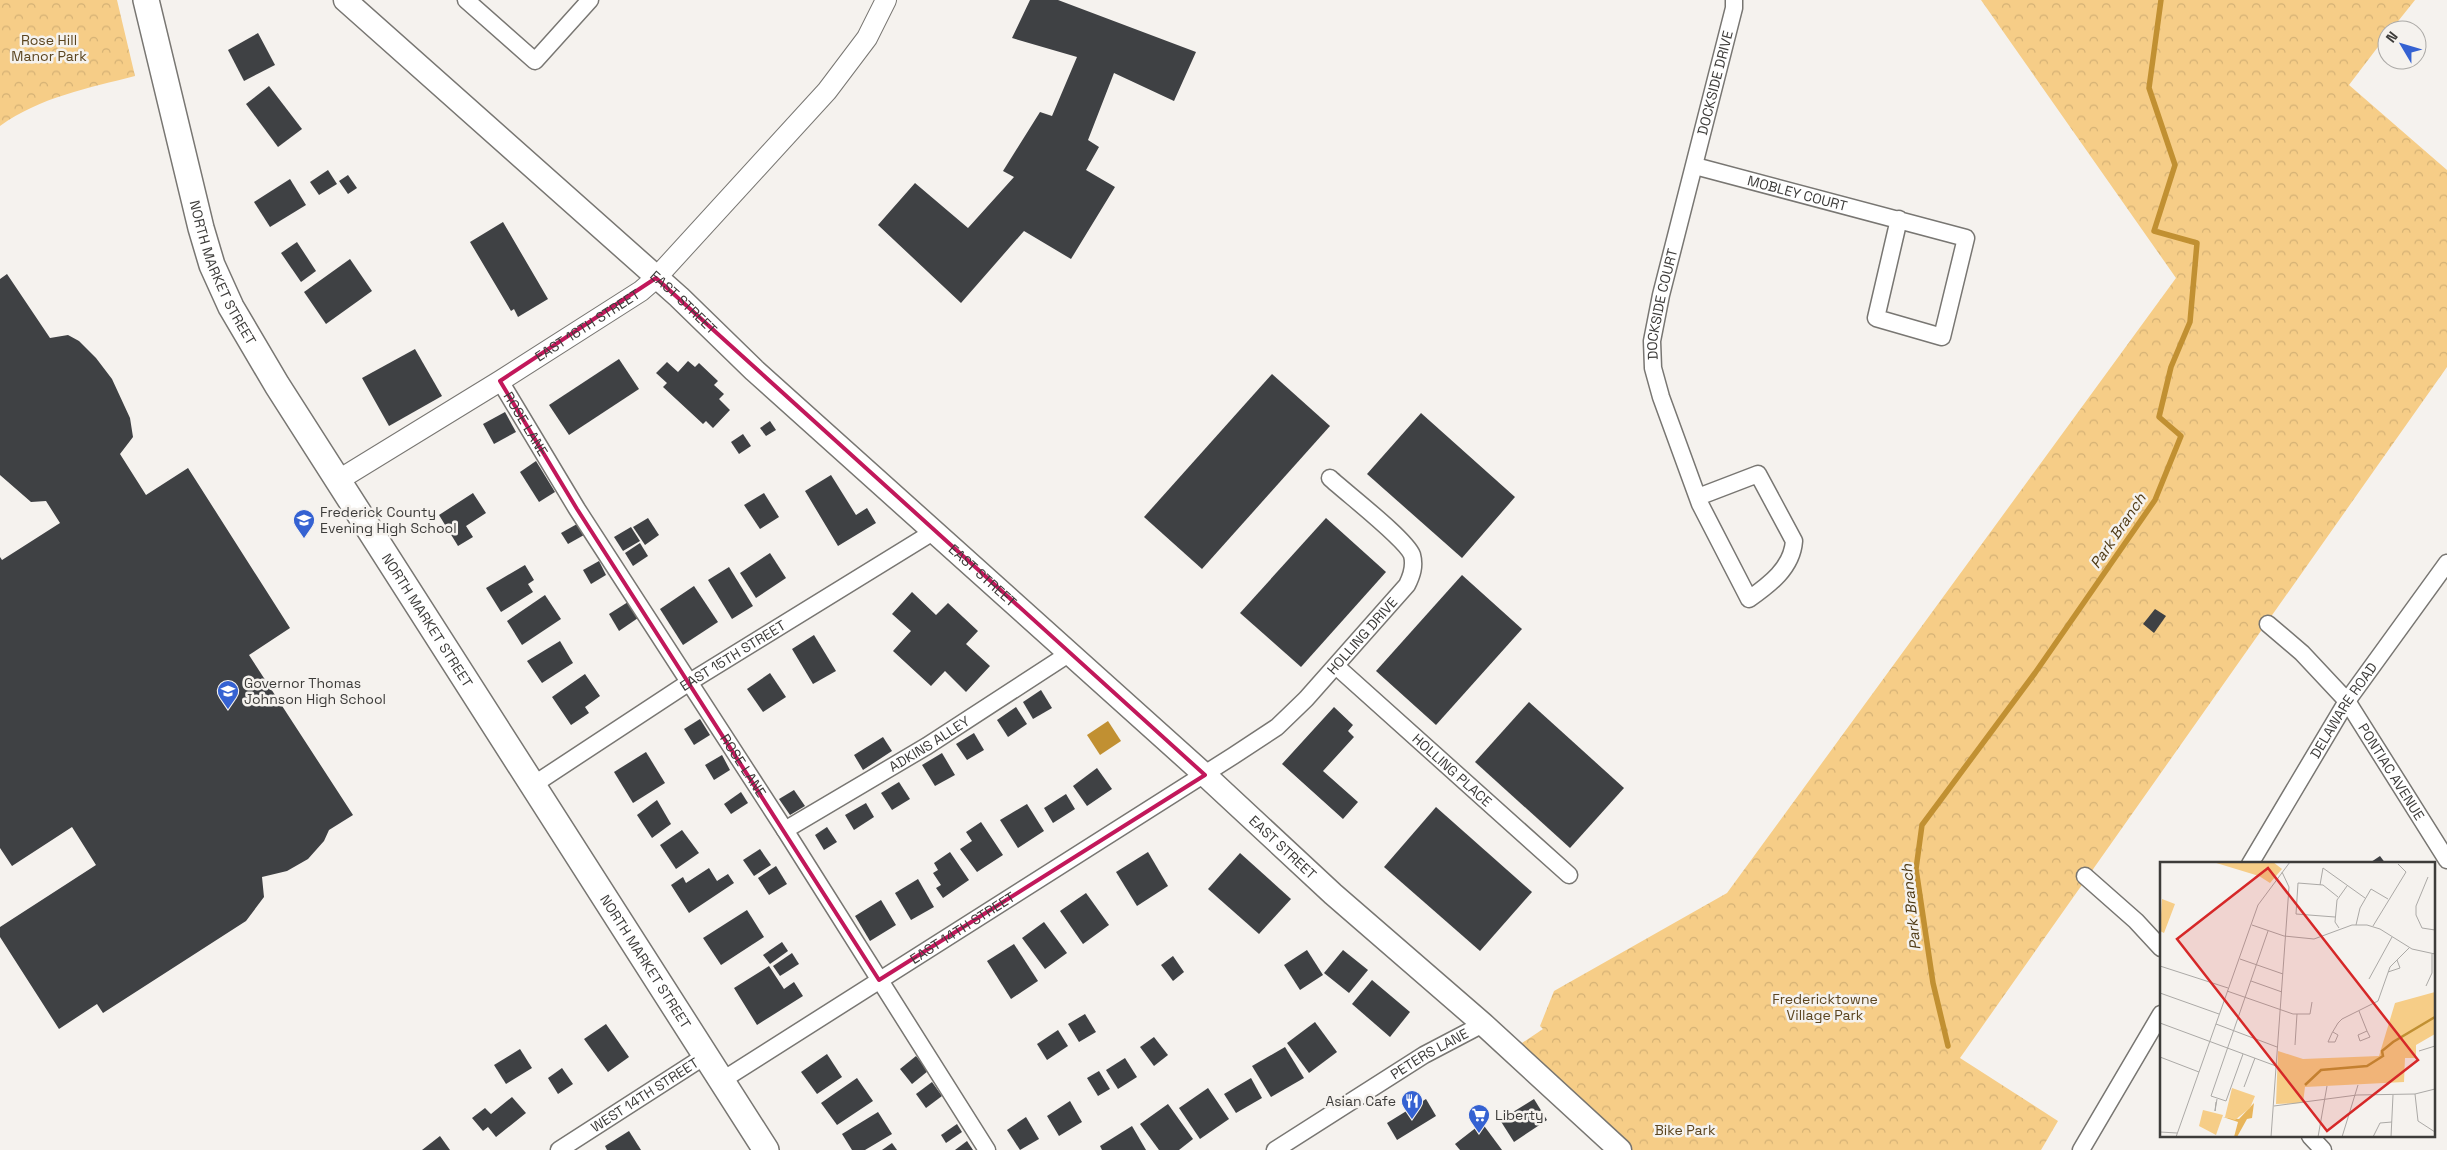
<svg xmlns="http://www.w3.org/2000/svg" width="2447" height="1150" font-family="'Space Grotesk',sans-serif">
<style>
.park{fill:url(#park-crowns)}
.water{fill:#c19032}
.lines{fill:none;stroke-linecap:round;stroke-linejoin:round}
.stream{stroke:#c19032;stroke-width:5.5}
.building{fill:#3f4144}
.minor-casing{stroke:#787672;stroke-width:19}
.tertiary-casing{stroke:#787672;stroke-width:22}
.secondary-casing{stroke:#787672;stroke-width:25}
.primary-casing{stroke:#787672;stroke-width:28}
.minor{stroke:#fff;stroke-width:16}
.tertiary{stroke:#fff;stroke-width:20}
.secondary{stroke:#fff;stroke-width:22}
.primary{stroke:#fff;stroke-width:25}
.marked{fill:none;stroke:#c2185b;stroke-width:4;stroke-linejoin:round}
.labels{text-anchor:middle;stroke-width:5;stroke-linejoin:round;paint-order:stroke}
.park-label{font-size:14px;fill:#5b4520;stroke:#f5f2ee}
.street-label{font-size:14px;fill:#3d3c3a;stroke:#f5f2ee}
.poi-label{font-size:14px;fill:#3d3c3a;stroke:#f5f2ee;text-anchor:start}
.water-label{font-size:15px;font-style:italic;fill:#4e3913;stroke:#f5f2ee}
.inset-river{fill:none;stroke:#c19032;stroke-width:2.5}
.inset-road{fill:none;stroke:#aba9a6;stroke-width:1}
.view{fill:#d62828;fill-opacity:0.15;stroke:#d62828;stroke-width:2.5}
.inset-edge{fill:none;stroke:#3d3c3a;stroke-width:2.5}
</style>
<defs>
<pattern id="park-crowns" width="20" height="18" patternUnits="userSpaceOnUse" patternTransform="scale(1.25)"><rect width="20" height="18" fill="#f6cd87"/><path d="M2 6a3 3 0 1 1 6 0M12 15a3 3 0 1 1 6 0" fill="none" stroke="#d4b175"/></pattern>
</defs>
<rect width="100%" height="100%" fill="#f5f2ee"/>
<!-- park -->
<g class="park">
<path d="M0,0H117L135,76C89,88 40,97 0,126Z"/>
<polygon points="1981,0 2415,0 2391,30 2387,30 2387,35 2349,85 2447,170 2447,367 1960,1058 2058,1121 2041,1150 1624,1150 1510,1051 1543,1029 1540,1026 1554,991 1727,893 2176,278"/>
</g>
<!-- water -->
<polygon class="water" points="1108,721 1121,741 1100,755 1087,735"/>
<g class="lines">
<!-- stream -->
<polyline class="stream" points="1948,1046 1933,983 1916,869 1922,825 2035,673 2155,500 2181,436 2159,417 2171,367 2190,322 2197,243 2154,231 2175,165 2149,88 2161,0"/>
</g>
<!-- building -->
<g class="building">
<polygon points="1030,0 1058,0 1196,52 1174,101 1114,73 1088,140 1099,147 1086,170 1115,187 1071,259 1024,231 961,303 878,225 915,183 968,228 1014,177 1003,171 1040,112 1052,116 1077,57 1012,38"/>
<polygon points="258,33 275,65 244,81 228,50"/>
<polygon points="269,86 302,129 278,147 246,104"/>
<polygon points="328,170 337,184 319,195 310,182"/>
<polygon points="348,175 357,188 348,194 339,181"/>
<polygon points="290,179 306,205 270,227 254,202"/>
<polygon points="503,222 548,299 518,317 514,309 511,311 470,242"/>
<polygon points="297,242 316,271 301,282 281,253"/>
<polygon points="350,259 372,291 326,324 304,292"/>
<polygon points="7,274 50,338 68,335 79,341 96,358 112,379 130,418 133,437 120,454 146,495 188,468 290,628 249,655 353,815 329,830 324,841 308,859 287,871 262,877 264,897 246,921 103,1013 97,1004 59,1029 0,937 0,927 96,865 72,827 12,866 0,848 0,557 2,560 60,523 46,501 31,502 0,475 0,279"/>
<polygon points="415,349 442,396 389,426 362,378"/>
<polygon points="619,359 639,389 569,435 549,405"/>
<polygon points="688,361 695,367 699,363 718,381 714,385 724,394 719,399 730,410 713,428 706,421 703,424 663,387 667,383 656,373 667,362 678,372"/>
<polygon points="1272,374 1330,426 1202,569 1144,517"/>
<polygon points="505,412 516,432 494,444 483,424"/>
<polygon points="1421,413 1515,497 1462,558 1367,474"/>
<polygon points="770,421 776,430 766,436 760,428"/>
<polygon points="743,434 751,446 739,454 731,442"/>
<polygon points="536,461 555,492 539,502 520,472"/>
<polygon points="831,475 856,515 867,508 876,523 838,546 805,491"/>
<polygon points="473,493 486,513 466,526 473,537 458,546 439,515"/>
<polygon points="764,493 779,517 760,529 744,505"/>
<polygon points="648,518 659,535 645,545 633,527"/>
<polygon points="1326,518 1386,572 1301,667 1240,613"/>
<polygon points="577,524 584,535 568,544 561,533"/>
<polygon points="631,527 640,541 623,551 614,537"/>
<polygon points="640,543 648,556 633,566 625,553"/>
<polygon points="770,553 786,578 756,598 740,573"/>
<polygon points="599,561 606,575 591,584 583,570"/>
<polygon points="525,565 534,580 528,584 533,592 501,612 486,588"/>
<polygon points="729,567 753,606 732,619 708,580"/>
<polygon points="1462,575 1522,629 1436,725 1376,671"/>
<polygon points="694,586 718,622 683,645 660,609"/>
<polygon points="912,592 936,615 948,603 978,631 966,644 990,666 966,692 945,671 931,686 893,651 911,631 892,614"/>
<polygon points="545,595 561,619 522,645 507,621"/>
<polygon points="628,602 638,618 619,631 609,614"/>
<polygon points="2155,609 2166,616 2154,633 2143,624"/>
<polygon points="814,635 836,671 813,684 792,649"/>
<polygon points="560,641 573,663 542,683 527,661"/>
<polygon points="770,673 786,697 763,712 747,689"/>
<polygon points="585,674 600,696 585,707 589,713 571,725 552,697"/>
<polygon points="1041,690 1052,708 1033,719 1023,702"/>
<polygon points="1529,702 1624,788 1570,848 1475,762"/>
<polygon points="1016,707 1027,724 1008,737 997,720"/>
<polygon points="1334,707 1353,725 1348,731 1354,737 1323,771 1358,802 1343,819 1282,764"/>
<polygon points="700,719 710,735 694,745 684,729"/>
<polygon points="974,733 984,750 967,760 956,744"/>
<polygon points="883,737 892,751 863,770 854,755"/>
<polygon points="646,752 665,783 633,803 614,772"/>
<polygon points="942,753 955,775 935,786 922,765"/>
<polygon points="722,755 730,770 714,780 705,765"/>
<polygon points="1097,768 1112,789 1087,806 1073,786"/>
<polygon points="899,782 910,799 892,810 881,793"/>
<polygon points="794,790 805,806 790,815 779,799"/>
<polygon points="741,792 748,803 731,814 724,804"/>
<polygon points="1066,794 1075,809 1053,823 1044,808"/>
<polygon points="657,800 671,824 652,838 637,815"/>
<polygon points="866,803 874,817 854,830 845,815"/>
<polygon points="1027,804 1044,831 1018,848 1000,820"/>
<polygon points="1436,807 1532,892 1480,951 1384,867"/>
<polygon points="981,822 1003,855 977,872 960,849 972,841 966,832"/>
<polygon points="827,827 837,842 824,850 815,835"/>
<polygon points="682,830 699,853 676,869 660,845"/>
<polygon points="760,849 771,865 754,876 743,860"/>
<polygon points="950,852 969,880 943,898 936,888 941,885 933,873 938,870 934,863"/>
<polygon points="1148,852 1168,886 1137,906 1116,872"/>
<polygon points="1240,853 1291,899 1259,934 1208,889"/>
<polygon points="2380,856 2386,864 2368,864"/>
<polygon points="776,866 787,884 769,895 758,878"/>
<polygon points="709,868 717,881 728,874 734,883 689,913 671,885 683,877 686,883"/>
<polygon points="918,879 934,907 911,920 895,893"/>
<polygon points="1086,893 1109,925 1083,944 1060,911"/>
<polygon points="881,900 896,925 870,941 855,916"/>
<polygon points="747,910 764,937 721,965 703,938"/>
<polygon points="1044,922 1067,953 1045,969 1022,938"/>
<polygon points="782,942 788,951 770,964 763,955"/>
<polygon points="1014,944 1038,981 1011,999 987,961"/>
<polygon points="1307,950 1323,975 1300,990 1284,965"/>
<polygon points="1343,950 1368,970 1349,993 1324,973"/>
<polygon points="792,953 799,964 780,976 773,966"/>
<polygon points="1173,956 1184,972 1173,981 1161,965"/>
<polygon points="769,966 784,989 794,982 803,996 757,1025 734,988"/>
<polygon points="1372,980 1410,1012 1390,1037 1352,1004"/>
<polygon points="1085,1014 1096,1032 1079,1042 1068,1024"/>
<polygon points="1315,1022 1337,1052 1309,1073 1287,1043"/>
<polygon points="606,1024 629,1057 608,1072 584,1039"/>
<polygon points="1058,1030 1068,1046 1047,1060 1037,1044"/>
<polygon points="1154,1037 1168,1055 1154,1066 1140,1047"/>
<polygon points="1285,1047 1304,1078 1271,1097 1252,1066"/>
<polygon points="520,1049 532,1068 506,1084 494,1065"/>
<polygon points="827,1054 842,1077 817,1094 801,1072"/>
<polygon points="916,1056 928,1071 912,1084 900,1069"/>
<polygon points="1125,1058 1137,1077 1118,1089 1106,1070"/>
<polygon points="562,1068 573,1084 558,1094 548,1078"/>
<polygon points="1099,1071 1110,1089 1098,1096 1087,1078"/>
<polygon points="857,1078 873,1101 837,1125 821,1103"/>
<polygon points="1251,1078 1262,1098 1236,1113 1224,1094"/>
<polygon points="932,1082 942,1096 926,1108 916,1094"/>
<polygon points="1208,1088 1229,1119 1200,1139 1179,1108"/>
<polygon points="512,1097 526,1113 496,1137 488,1127 483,1131 472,1118 485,1108 491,1114"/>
<polygon points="1426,1099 1436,1116 1397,1140 1387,1123"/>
<polygon points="1534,1099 1547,1120 1514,1142 1500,1120"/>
<polygon points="1070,1101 1082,1122 1059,1136 1047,1116"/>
<polygon points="1168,1104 1193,1139 1179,1150 1159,1150 1140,1124"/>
<polygon points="878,1112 892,1134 865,1150 852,1150 842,1134"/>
<polygon points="1026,1117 1039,1139 1020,1150 1007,1130"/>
<polygon points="1482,1123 1502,1150 1460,1150 1455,1144"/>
<polygon points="957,1124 962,1132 946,1143 941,1135"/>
<polygon points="1132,1126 1146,1150 1102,1150 1100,1146"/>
<polygon points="629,1131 641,1150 607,1150 605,1146"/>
<polygon points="440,1136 450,1150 422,1150"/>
<polygon points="967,1141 973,1150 955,1150"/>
<polygon points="892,1143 897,1150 882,1150"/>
</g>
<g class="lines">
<!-- minor casing -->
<g class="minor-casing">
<g id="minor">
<polyline points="466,0 535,61 590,0"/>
<path id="s1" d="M1695,166L1966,238L1942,337L1876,318L1899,219"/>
<path id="s2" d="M500,381L577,509L785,830L987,1150"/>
<path id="s3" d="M1698,497L1758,474L1794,541C1792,568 1769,585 1749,599L1700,504L1661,397L1653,368L1652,341L1661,295L1734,8V0"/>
<path id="s4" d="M2268,624L2302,653L2347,701L2447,860"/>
<path id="s5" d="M1336,666L1569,875"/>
<path id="s6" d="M533,785L688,683L933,532"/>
<path id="s7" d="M785,830L927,746L1070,653"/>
<path id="s8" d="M2250,864L2347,701L2447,563"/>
<polyline points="2085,876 2136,921 2161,948"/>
<path id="s9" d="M721,1081L1233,756L1277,727L1306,699L1407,585C1412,575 1415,566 1412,555C1406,539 1346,493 1330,478"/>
<polyline points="2310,1136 2323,1150"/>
<path id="s10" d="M559,1150L705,1056"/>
<path id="s11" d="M1275,1150L1424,1055L1483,1024"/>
<polyline points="2081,1150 2161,1014"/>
</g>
</g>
<!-- tertiary casing -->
<g class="tertiary-casing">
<g id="tertiary">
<path id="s12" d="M337,481L500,381L641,291L656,278L827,91L867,38L886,0"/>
</g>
</g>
<!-- secondary casing -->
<g class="secondary-casing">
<g id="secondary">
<path id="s13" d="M345,0L679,297L754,370L1205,775L1333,894L1483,1024L1620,1150"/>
</g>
</g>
<!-- primary casing -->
<g class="primary-casing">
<g id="primary">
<path id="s14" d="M146,0L201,228L212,265L231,307L277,385L766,1150"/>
</g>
</g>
<!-- minor -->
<use href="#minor" class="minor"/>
<!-- tertiary -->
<use href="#tertiary" class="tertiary"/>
<!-- secondary -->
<use href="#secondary" class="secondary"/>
<!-- primary -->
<use href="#primary" class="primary"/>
</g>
<!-- marked area -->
<path class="marked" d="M656,278L1205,775L879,980L577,509L500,381Z"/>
<!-- icons -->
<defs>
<g id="school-pin" transform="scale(1.125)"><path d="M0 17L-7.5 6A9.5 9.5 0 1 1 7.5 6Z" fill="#3562d2" stroke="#f5f2ee"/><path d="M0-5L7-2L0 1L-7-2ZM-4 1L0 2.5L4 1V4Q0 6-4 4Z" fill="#fff"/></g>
<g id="restaurant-pin" transform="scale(1.125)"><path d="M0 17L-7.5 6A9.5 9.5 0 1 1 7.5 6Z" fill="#3562d2" stroke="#f5f2ee"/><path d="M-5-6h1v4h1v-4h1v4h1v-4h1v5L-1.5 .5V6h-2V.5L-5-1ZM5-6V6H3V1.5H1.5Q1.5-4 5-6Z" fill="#fff"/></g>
<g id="supermarket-pin" transform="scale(1.125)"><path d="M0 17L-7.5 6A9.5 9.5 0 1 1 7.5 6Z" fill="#3562d2" stroke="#f5f2ee"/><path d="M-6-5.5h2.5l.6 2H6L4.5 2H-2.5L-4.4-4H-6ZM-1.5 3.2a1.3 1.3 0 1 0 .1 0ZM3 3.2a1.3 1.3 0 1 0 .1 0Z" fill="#fff"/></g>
</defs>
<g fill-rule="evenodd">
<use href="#school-pin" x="304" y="520"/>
<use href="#school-pin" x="228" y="691"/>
<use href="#restaurant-pin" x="1412" y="1101"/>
<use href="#supermarket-pin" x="1479" y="1115"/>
</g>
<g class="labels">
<!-- park labels -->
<g class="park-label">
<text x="49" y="45">Rose Hill<tspan x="49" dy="16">Manor Park</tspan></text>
<text x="1825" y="1004">Fredericktowne<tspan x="1825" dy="16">Village Park</tspan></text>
<text x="1685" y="1135">Bike Park</text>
</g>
<!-- street labels -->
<g class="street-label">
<text dy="5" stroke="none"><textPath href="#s3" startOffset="760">DOCKSIDE DRIVE</textPath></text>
<text dy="5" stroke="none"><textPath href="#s1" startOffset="106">MOBLEY COURT</textPath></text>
<text dy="5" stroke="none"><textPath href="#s14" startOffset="284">NORTH MARKET STREET</textPath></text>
<text dy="5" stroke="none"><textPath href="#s13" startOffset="454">EAST STREET</textPath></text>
<text dy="5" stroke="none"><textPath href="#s3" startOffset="532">DOCKSIDE COURT</textPath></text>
<text dy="5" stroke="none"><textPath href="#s12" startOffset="295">EAST 16TH STREET</textPath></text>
<text dy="5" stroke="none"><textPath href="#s2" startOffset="50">ROSE LANE</textPath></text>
<text dy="5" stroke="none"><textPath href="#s13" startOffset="859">EAST STREET</textPath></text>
<text dy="5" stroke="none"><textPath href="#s14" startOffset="689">NORTH MARKET STREET</textPath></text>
<text dy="5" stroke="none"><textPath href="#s9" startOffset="784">HOLLING DRIVE</textPath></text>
<text dy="5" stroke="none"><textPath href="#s6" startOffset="238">EAST 15TH STREET</textPath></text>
<text dy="5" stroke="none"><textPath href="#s8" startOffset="180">DELAWARE ROAD</textPath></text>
<text dy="5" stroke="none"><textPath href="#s7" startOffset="168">ADKINS ALLEY</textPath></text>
<text dy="5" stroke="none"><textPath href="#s2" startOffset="455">ROSE LANE</textPath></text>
<text dy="5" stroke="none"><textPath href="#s5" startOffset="156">HOLLING PLACE</textPath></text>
<text dy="5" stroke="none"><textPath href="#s4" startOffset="194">PONTIAC AVENUE</textPath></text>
<text dy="5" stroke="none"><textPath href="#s13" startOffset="1264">EAST STREET</textPath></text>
<text dy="5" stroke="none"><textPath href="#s9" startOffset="286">EAST 14TH STREET</textPath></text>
<text dy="5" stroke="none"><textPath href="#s14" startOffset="1094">NORTH MARKET STREET</textPath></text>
<text dy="5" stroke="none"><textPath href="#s11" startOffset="182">PETERS LANE</textPath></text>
<text dy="5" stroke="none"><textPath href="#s10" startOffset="102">WEST 14TH STREET</textPath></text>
</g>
<!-- poi labels -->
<g class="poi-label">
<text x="320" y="517">Frederick County<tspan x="320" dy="16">Evening High School</tspan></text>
<text x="244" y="688">Governor Thomas<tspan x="244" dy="16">Johnson High School</tspan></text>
<text x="1396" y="1106" text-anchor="end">Asian Cafe</text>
<text x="1495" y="1120">Liberty</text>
</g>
<!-- water labels -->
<g class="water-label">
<text transform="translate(2118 531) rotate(-56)" y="5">Park Branch</text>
<text transform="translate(1911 907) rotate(-96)" y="5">Park Branch</text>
</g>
</g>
<!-- overview -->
<g transform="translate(2160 862)">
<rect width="275" height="275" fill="#f5f2ee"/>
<path d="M2,37L15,42L4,71L0,69ZM43,248L63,253L56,273L39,264Z" fill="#f6cd87"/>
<path d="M94,241L92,256L87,257L77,275H74L78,260L63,255L79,257Z" fill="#e8b55b"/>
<path d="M53,0H113L122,7L110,21L99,14ZM275,130V172L256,183V196H245L244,220L145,225L143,241L116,242L118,189L143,197L219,194L235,141ZM72,226L95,234L90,246L75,258L65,255Z" fill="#f6cd87"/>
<path class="inset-river" d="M145,223L161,208L207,204L223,194L222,189L233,180L275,155"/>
<path class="inset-road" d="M268,15L256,44V53L262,66L275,68M160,23L163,6L205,36M175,55L136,52L138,21L163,23L178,35M92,63L124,74L154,77L192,63H207L220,67L252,87L275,92M196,63L200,46L211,27L228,37M213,64L246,10L238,2M179,66L175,60L177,38L187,24M80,97L123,112M0,104L68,126M228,110L240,106L237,98M209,117L232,75M91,119L122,130M266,124L272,111V92M67,129L133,152H150L152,140M0,131L59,152M199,149L207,169L210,175L200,179L198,173L207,169M0,161L116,204M56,162L117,185M173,170L178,173L175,180H168L172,171L178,161L182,157L218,139L230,105L249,86M135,183L137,152M259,189L275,184M83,192L66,239L51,234L108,69M0,195L39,210M84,225L95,196M255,232L258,259L275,270M56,240L55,249L57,237M114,244L197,233L255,232L275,227M0,270L17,271M16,275L98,43L130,0M111,275L129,25L122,10M158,275L167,224M182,275L198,223M213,275L220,261L232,260M231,275L233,233"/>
<path class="view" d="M108,6L258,198L167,269L17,77Z"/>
<rect width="275" height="275" class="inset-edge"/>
</g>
<!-- north arrow -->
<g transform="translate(2402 45) rotate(308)"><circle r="24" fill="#f5f2ee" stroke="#aba9a6"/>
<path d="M0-4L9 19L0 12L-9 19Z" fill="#3562d2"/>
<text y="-8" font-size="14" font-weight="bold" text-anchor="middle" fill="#3d3c3a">N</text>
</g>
</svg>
